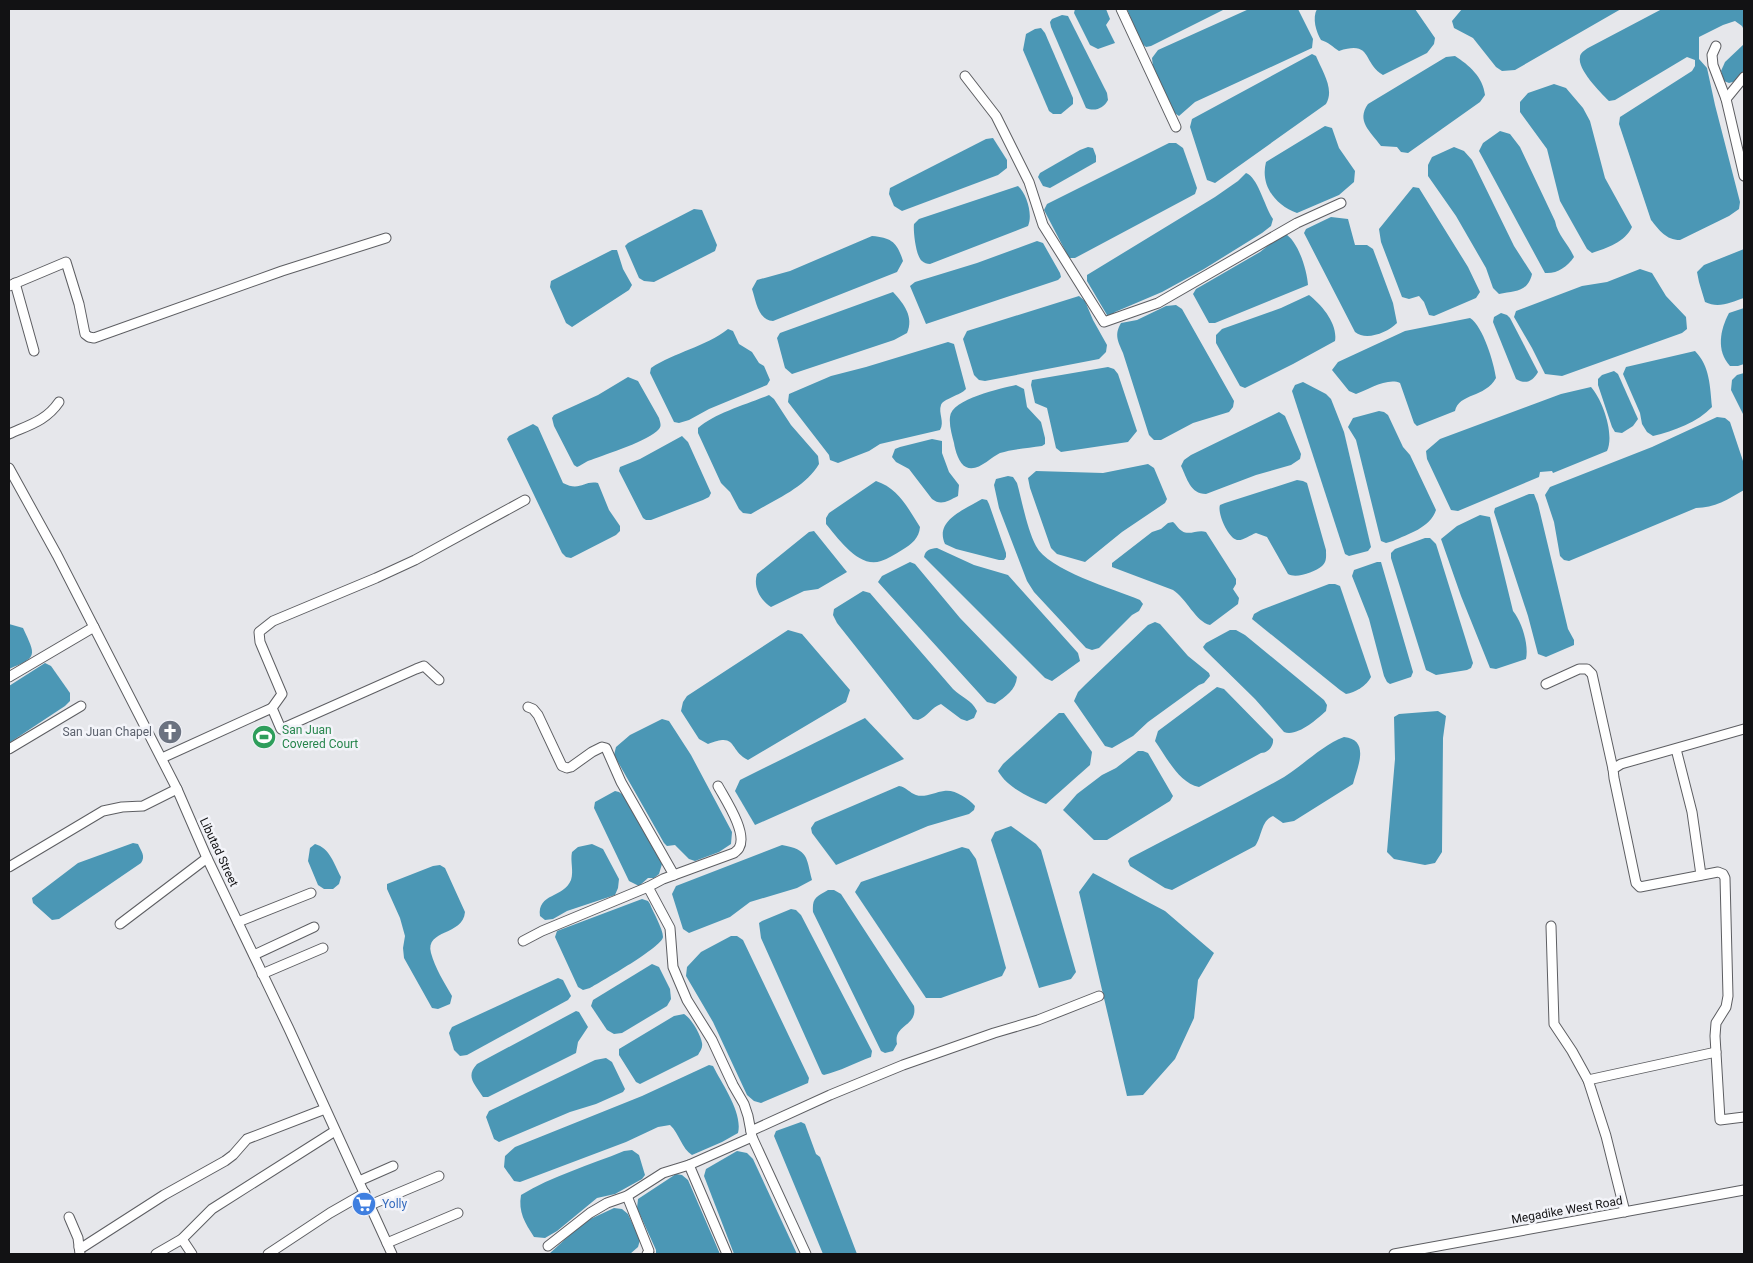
<svg xmlns="http://www.w3.org/2000/svg" width="1753" height="1263" font-family="Roboto,sans-serif">
<style>
.water{fill:#4b97b5}
.lines{fill:none;stroke-linecap:round;stroke-linejoin:round}
.minor-casing{stroke:#5d5e62;stroke-width:11}
.minor{stroke:#fff;stroke-width:9}
.labels{text-anchor:middle;stroke-width:5;stroke-linejoin:round;paint-order:stroke}
.leisure-label{font-size:12px;fill:#27864d;stroke:#f3f4f9;text-anchor:start}
.worship-label{font-size:12px;fill:#5b616d;stroke:#f3f4f9;text-anchor:end}
.street-label{font-size:12px;fill:#121214;stroke:#f3f4f9}
.shop-label{font-size:12px;fill:#366cbe;stroke:#f3f4f9;text-anchor:start}
</style>
<rect width="100%" height="100%" fill="#e6e7eb"/>
<!-- water -->
<g class="water">
<polygon points="1075,9 1106,9 1110,19 1106,25 1115,43 1098,49 1090,45 1074,13"/>
<polygon points="1127,9 1225,9 1151,46 1146,47 1141,43"/>
<polygon points="1249,9 1298,9 1313,39 1312,48 1195,102 1179,116 1173,112 1153,68 1152,58 1158,50"/>
<path d="M1317,9H1415L1435,38L1434,44L1427,53L1383,75C1362,63 1373,40 1339,51C1333,47 1328,42 1321,40C1316,32 1312,18 1317,9Z"/>
<polygon points="1462,9 1621,9 1515,70 1502,71 1496,67 1473,38 1454,28 1452,21"/>
<path d="M1662,9H1744V30L1742,26L1735,21L1723,25L1699,37V59L1707,68L1715,105L1740,202L1739,209L1729,216L1680,240C1666,240 1659,230 1651,220L1619,124L1620,117L1692,71L1695,66V60L1687,57L1615,100L1609,101C1600,92 1577,69 1580,57C1580,53 1585,50 1588,48Z"/>
<path d="M1062,15L1068,16L1107,93L1108,100C1104,108 1095,112 1086,108L1051,27L1050,22L1052,19Z"/>
<polygon points="1041,28 1045,33 1073,98 1073,104 1061,114 1053,114 1049,111 1023,50 1026,34 1035,29"/>
<polygon points="1744,44 1744,72 1736,81 1729,83 1724,81 1721,71 1725,62"/>
<path d="M1312,54L1316,56C1322,71 1335,89 1326,104L1215,183L1207,180L1190,127L1192,119Z"/>
<path d="M1455,56C1469,65 1483,77 1485,95L1480,102L1408,153L1401,152L1397,147L1381,146C1370,131 1356,121 1368,104L1446,57Z"/>
<path d="M1554,84L1566,88L1583,108L1590,121L1605,178L1632,227C1625,242 1607,248 1592,253L1587,249L1560,201L1547,149L1520,112V102L1528,93Z"/>
<path d="M1325,126L1332,128L1339,148L1355,171L1354,182L1339,195L1297,213C1275,205 1260,185 1266,162Z"/>
<path d="M1500,131L1510,134L1520,147L1555,221C1558,236 1568,243 1574,257C1567,267 1557,274 1545,273L1479,151L1483,143Z"/>
<polygon points="993,138 1007,160 1007,168 998,175 902,211 894,206 889,194 890,188 986,139"/>
<polygon points="1169,143 1176,143 1183,148 1197,188 1195,194 1075,258 1069,258 1044,210 1047,204"/>
<polygon points="1088,147 1093,148 1096,156 1096,162 1050,188 1043,186 1038,177 1040,173 1080,150"/>
<path d="M1454,147L1464,151L1472,160L1514,246L1532,274C1528,292 1515,291 1499,294L1493,288L1486,268L1456,216L1428,176V165L1432,157Z"/>
<path d="M1246,173C1258,177 1265,208 1273,219L1271,226L1262,233L1204,269L1162,292L1115,312L1111,316L1107,315L1087,281V275L1215,197L1238,181Z"/>
<path d="M1018,186C1027,194 1033,215 1028,226L930,264C927,264 924,263 922,261C916,257 913,231 914,224L919,219Z"/>
<polygon points="1413,187 1419,188 1468,267 1480,292 1476,298 1434,316 1429,315 1424,302 1419,296 1409,299 1402,297 1381,242 1379,229"/>
<polygon points="694,209 702,210 717,245 715,251 654,282 644,281 639,278 625,246 628,243"/>
<path d="M1331,217L1348,219L1355,245H1367L1373,249L1393,303L1397,323C1387,333 1366,341 1355,332L1304,233L1306,229Z"/>
<path d="M1284,233C1298,240 1307,270 1308,285L1215,323H1209L1193,294L1196,289L1260,252Z"/>
<path d="M872,236C892,238 897,242 903,261L897,272L773,321C758,320 756,301 752,289L757,280L790,271Z"/>
<polygon points="1037,241 1043,243 1060,273 1061,277 1058,280 926,324 910,286 915,282 977,263"/>
<path d="M1744,249V298C1731,302 1719,309 1705,302L1699,282L1697,272L1704,265Z"/>
<polygon points="612,250 617,250 623,269 632,285 629,290 572,327 566,323 550,287 551,281"/>
<polygon points="1640,269 1652,273 1666,296 1686,317 1687,329 1682,333 1562,376 1545,374 1532,348 1514,317 1516,311 1582,286 1607,282"/>
<path d="M893,292C904,304 914,317 907,333L894,340L792,374L785,368L777,338L780,333Z"/>
<path d="M1309,295C1322,305 1338,324 1335,341L1293,364L1245,388L1240,386L1216,343V335L1222,329L1281,308Z"/>
<polygon points="1079,296 1085,301 1093,320 1107,345 1106,352 1099,359 985,381 979,380 974,375 963,339 967,331"/>
<path d="M1176,305L1182,309L1234,401L1233,407L1229,412L1193,423L1161,440H1154L1149,435L1123,353C1118,341 1114,335 1121,323L1137,320L1166,306Z"/>
<path d="M1744,308V364L1738,366H1730C1716,351 1720,330 1729,313Z"/>
<path d="M1501,313L1507,315L1510,318L1538,372C1533,381 1526,385 1516,379L1493,322L1494,317Z"/>
<path d="M1470,318C1483,326 1494,363 1496,378C1485,398 1459,393 1455,411L1417,426L1414,423L1400,383C1388,377 1367,390 1356,394L1349,391L1332,370L1338,362L1405,331Z"/>
<path d="M728,329L733,331L739,344L752,352L759,363L764,366L770,380L767,385L709,409L689,420L679,423L674,422L650,373L651,368C675,352 705,347 728,329Z"/>
<path d="M948,342L954,344L966,389C961,395 943,399 941,405C938,413 945,422 940,430L880,444L869,451L838,463L830,460L829,455L788,402L789,394L831,376L866,367Z"/>
<path d="M1695,351C1710,366 1710,387 1712,407C1698,422 1674,431 1653,436L1647,432L1642,424L1640,413L1623,374L1626,367Z"/>
<polygon points="1108,367 1114,369 1118,374 1137,431 1128,442 1061,452 1056,448 1047,408 1035,403 1031,385 1032,380"/>
<polygon points="1614,371 1618,374 1638,419 1633,426 1622,433 1615,432 1612,427 1598,385 1598,379 1602,375"/>
<polygon points="1744,373 1744,416 1731,390 1732,380 1737,375"/>
<path d="M628,377L638,381L659,418C660,422 662,426 659,429C649,441 606,454 591,460C586,461 582,465 577,467L574,465L554,426L552,418L554,415L598,395Z"/>
<polygon points="1303,382 1326,394 1331,399 1344,432 1371,547 1368,551 1349,556 1345,554 1292,391 1295,385"/>
<path d="M1016,385L1024,389L1027,407L1041,422L1045,438V444L1042,446C1029,448 1013,449 1000,453C991,457 977,473 966,467C959,464 955,450 954,443C952,435 949,425 950,417C951,399 1002,388 1016,385Z"/>
<path d="M1591,387C1602,399 1615,434 1607,451L1553,473L1552,471L1540,472L1539,477L1458,511L1451,510L1427,459L1426,451L1440,439L1561,394Z"/>
<path d="M769,395L774,399L791,425L818,456L819,464C805,488 774,500 751,514L743,513L739,509L730,492L721,483L698,433V428C715,413 748,404 769,395Z"/>
<path d="M1379,411L1384,412L1388,415L1403,447L1410,455L1436,510C1430,528 1408,534 1393,541L1386,543L1381,541L1356,440L1348,427L1353,418Z"/>
<path d="M1279,412L1285,416L1301,454L1300,459L1291,465L1256,475L1206,494C1190,494 1187,478 1181,466L1184,460L1191,455Z"/>
<path d="M1717,417L1725,418L1730,422L1744,464V490C1729,499 1714,508 1696,508L1569,561L1564,560L1560,556L1554,522L1545,495L1550,487L1652,447Z"/>
<path d="M533,424L538,427L563,483C580,492 584,480 598,483L609,510L620,526V531L616,535L571,558L566,557L562,553L507,439L509,436Z"/>
<polygon points="682,436 688,442 711,493 709,497 703,500 651,520 646,520 643,518 619,471 620,467 640,459"/>
<path d="M932,439L942,441V453L949,472L959,485L958,496C948,501 941,506 932,499L909,469L896,462L892,457L895,449L900,447Z"/>
<polygon points="1148,464 1154,468 1167,499 1165,503 1122,532 1085,562 1057,554 1051,548 1030,488 1028,478 1036,471 1103,473"/>
<path d="M1008,476L1013,477L1017,483C1022,501 1027,529 1036,546C1048,570 1114,589 1140,600L1143,604L1139,611L1132,615L1099,648L1092,650L1086,648L1034,592L1027,581L999,508L994,485L996,479Z"/>
<path d="M1297,480L1303,481L1307,483L1326,550C1326,556 1327,562 1322,566C1315,572 1296,579 1288,574L1267,537L1256,533C1250,535 1243,541 1237,540C1228,538 1217,513 1220,505L1225,503Z"/>
<path d="M876,481C898,488 908,508 920,527C919,538 912,544 902,550C895,554 888,559 881,561C859,569 838,538 826,524V518L829,513Z"/>
<polygon points="1529,494 1534,494 1538,504 1568,629 1574,640 1574,645 1546,657 1538,654 1528,616 1494,512 1495,508"/>
<path d="M982,499L987,500L989,504L1006,553V557L1004,560H999L956,549L945,544C934,520 966,509 982,499Z"/>
<path d="M1480,515L1490,517L1513,611C1522,622 1529,645 1526,659L1496,669L1490,668L1461,596L1441,539L1457,526Z"/>
<path d="M1173,522C1176,524 1178,529 1182,531C1189,536 1198,529 1206,532L1236,579V584L1233,589L1239,598L1238,604L1210,625C1196,622 1186,598 1173,590L1112,567V563L1152,532L1161,529L1168,523Z"/>
<path d="M814,531L847,572L818,589L804,591L771,607C760,600 753,587 757,574L809,532Z"/>
<polygon points="1425,538 1430,538 1436,544 1473,663 1471,668 1467,670 1436,675 1426,670 1391,558 1391,553 1395,549"/>
<path d="M937,548L974,565L1008,575L1078,653L1080,661L1052,681L1045,678L924,557C926,549 930,549 937,548Z"/>
<path d="M910,562L915,564L960,618L1017,677C1016,690 1005,697 995,704L987,702L878,582L882,576Z"/>
<polygon points="1377,562 1381,562 1413,672 1411,677 1390,684 1387,682 1384,676 1369,619 1352,576 1354,570"/>
<path d="M1329,584H1335L1340,586L1371,677C1367,685 1355,693 1346,694L1340,690L1252,619L1254,614L1261,610Z"/>
<path d="M863,591L870,593L876,600L953,689C962,698 971,699 977,711L974,718L967,721L961,719L941,704C932,707 927,717 918,720L913,719L837,623L833,615L834,609Z"/>
<polygon points="1155,622 1160,624 1188,656 1209,673 1210,676 1204,683 1199,685 1148,722 1133,736 1112,748 1105,746 1074,701 1078,692 1086,684 1148,625"/>
<path d="M9,624L23,628C36,656 38,657 9,669Z"/>
<path d="M788,630L802,634L850,690L846,702L748,760C728,750 738,732 708,744L699,739L681,711L683,702L687,696Z"/>
<path d="M1230,630H1236L1245,635L1324,700L1327,705L1326,711C1316,720 1297,737 1284,732L1255,699L1205,650L1203,647L1206,643Z"/>
<polygon points="45,663 51,666 70,693 70,701 65,706 9,743 9,686"/>
<path d="M1217,687L1224,689L1273,739C1274,746 1268,753 1261,753L1199,787C1179,783 1167,758 1155,741L1158,731Z"/>
<polygon points="1438,711 1446,716 1443,738 1442,852 1435,863 1425,865 1394,859 1387,852 1395,759 1394,717 1399,714"/>
<path d="M1059,713H1064L1092,752L1090,765L1046,804C1029,798 1007,787 998,771L1003,764Z"/>
<polygon points="865,718 904,759 755,825 735,791 740,780"/>
<polygon points="662,719 669,721 691,755 732,832 731,844 719,852 695,861 689,859 675,845 667,846 664,843 614,755 616,747 630,735"/>
<path d="M1344,737C1371,740 1357,768 1353,784L1294,821L1283,823L1273,816C1261,820 1262,837 1255,846L1172,890L1165,888L1130,866L1128,861L1130,858C1179,832 1228,808 1277,781C1300,769 1320,746 1344,737Z"/>
<polygon points="1138,751 1143,751 1148,753 1173,796 1170,801 1107,840 1094,840 1063,810 1077,794 1102,775 1116,768"/>
<path d="M899,786C906,787 910,793 916,795C925,798 935,792 944,791C954,789 968,798 975,806L974,810L969,814L928,826L836,865L812,833L811,828L815,822Z"/>
<polygon points="615,791 619,792 623,795 662,864 659,874 654,878 648,878 639,886 629,881 594,808 595,802"/>
<polygon points="1011,826 1036,844 1041,850 1076,972 1071,979 1039,988 991,840 995,832"/>
<path d="M133,843L138,844C141,851 146,856 141,863L59,919L52,920L33,903L32,898L78,863Z"/>
<path d="M315,844C330,848 334,864 341,877L339,884L333,889H324L318,885L308,861L310,848Z"/>
<path d="M592,844L603,849L619,879L618,888L615,895L567,911L553,919L545,920L540,916C537,893 564,898 571,880C574,871 570,861 572,852L578,847Z"/>
<path d="M782,845C809,850 806,857 812,880L797,888L750,902L730,917L689,933L683,929L672,894L676,886Z"/>
<polygon points="962,847 969,849 976,859 1006,968 1002,976 941,998 926,998 855,892 861,882"/>
<path d="M440,865L445,868L465,912C463,936 425,929 431,953C435,968 444,982 452,996L450,1004L438,1009L432,1008L404,958L403,948L405,936L400,918L387,889V884L433,866Z"/>
<polygon points="1093,873 1165,911 1214,953 1198,980 1194,1018 1175,1059 1143,1095 1127,1096 1079,892"/>
<path d="M828,890H834L841,894L914,1006C918,1027 893,1024 897,1044L893,1051L885,1053L881,1051L813,912C812,898 816,897 828,890Z"/>
<path d="M642,899L648,901L650,904C653,912 663,929 663,937C662,947 602,981 590,988L583,990L578,987L555,937L557,931Z"/>
<path d="M791,909L796,910L801,915L872,1051L871,1057C855,1063 840,1071 824,1075L822,1074L761,938L759,923L762,921Z"/>
<polygon points="731,936 737,936 743,940 809,1078 808,1083 761,1103 754,1101 747,1095 713,1022 686,976 687,967 701,952"/>
<polygon points="652,964 659,967 670,989 671,999 667,1006 622,1033 614,1034 607,1030 591,1006 593,1000"/>
<polygon points="558,978 563,980 571,996 568,1000 467,1055 460,1056 454,1050 449,1033 452,1027"/>
<path d="M576,1011L579,1012L588,1027L578,1042L576,1053L488,1097H483C475,1084 465,1077 477,1064Z"/>
<path d="M684,1014C691,1018 701,1035 702,1043C703,1048 700,1051 698,1055L640,1084L636,1082L619,1055V1049L674,1016Z"/>
<polygon points="606,1058 612,1062 625,1089 623,1092 596,1104 570,1112 499,1142 494,1139 486,1117 489,1111 595,1060"/>
<path d="M709,1065L713,1066C722,1084 743,1113 738,1133L722,1142L692,1155C682,1149 679,1133 670,1125L658,1127L626,1142L520,1182L514,1181L504,1167L505,1156L515,1147L642,1096Z"/>
<polygon points="801,1122 805,1124 816,1154 820,1157 857,1254 823,1254 774,1136 776,1131"/>
<path d="M632,1150L639,1155L645,1175L642,1179L615,1194L597,1198L557,1231L545,1238L534,1237C525,1223 518,1212 521,1195C552,1176 590,1165 624,1151Z"/>
<polygon points="737,1151 747,1153 753,1159 797,1254 734,1254 704,1176 706,1169"/>
<polygon points="676,1174 682,1175 688,1180 720,1254 656,1254 656,1250 637,1208 638,1199"/>
<polygon points="614,1208 622,1209 628,1214 640,1240 638,1247 630,1254 549,1254 584,1222"/>
</g>
<g class="lines">
<!-- minor casing -->
<g class="minor-casing">
<g id="minor">
<polyline points="1121,9 1176,127"/>
<polyline points="1716,46 1712,55 1713,65 1726,99 1744,176"/>
<polyline points="965,76 996,116 1029,182 1043,225 1104,322 1158,303 1297,223 1341,203"/>
<polyline points="1726,99 1744,77"/>
<polyline points="15,283 34,351"/>
<polyline points="9,286 66,262 79,304 85,334 89,337 94,338 282,271 386,238"/>
<path d="M9,434C29,425 46,421 59,402"/>
<polyline points="9,468 57,555 177,789 207,858 289,1029 392,1254"/>
<polyline points="9,677 94,627"/>
<polyline points="439,680 424,666 416,669 281,729 272,708 282,694 260,642 259,632 273,621 376,578 415,560 525,500"/>
<polyline points="1546,684 1579,669 1587,669 1592,674 1613,769"/>
<polyline points="528,707 533,709 538,715 562,766 567,768 571,767 592,752 602,747 606,748 621,782 674,875"/>
<polyline points="1744,729 1621,764 1613,769 1614,778 1636,883 1640,887 1718,872 1723,874 1725,878 1728,996 1726,1007 1716,1023 1715,1036 1720,1120 1744,1117"/>
<polyline points="9,749 81,706"/>
<polyline points="1676,749 1692,812 1701,875"/>
<polyline points="162,758 272,708"/>
<path d="M718,786C725,799 748,833 739,848C738,850 736,851 734,853L663,879L648,887L670,928L673,967L687,1000L712,1040L733,1085L744,1104L748,1116L752,1137L806,1254"/>
<polyline points="9,867 103,811 122,807 143,806 177,789"/>
<polyline points="238,922 311,893"/>
<polyline points="120,924 207,858"/>
<polyline points="1551,926 1554,1024 1572,1051 1588,1080 1606,1136 1625,1212"/>
<polyline points="523,941 542,931 648,887"/>
<polyline points="254,955 314,927"/>
<polyline points="262,974 323,948"/>
<polyline points="1588,1080 1716,1052"/>
<polyline points="751,1131 830,1095 903,1065 994,1033 1038,1020 1099,996"/>
<polyline points="359,1181 393,1166"/>
<polyline points="627,1196 649,1251 647,1254"/>
<polyline points="370,1205 439,1176"/>
<polyline points="69,1217 78,1238 80,1254"/>
<polyline points="182,1239 192,1254"/>
<polyline points="387,1243 458,1213"/>
<polyline points="548,1246 590,1213 607,1203 627,1196 663,1173 689,1165"/>
<polyline points="79,1247 83,1247 164,1195 225,1161 233,1155 247,1139 325,1109"/>
<polyline points="156,1254 182,1239 212,1209 335,1131"/>
<polyline points="268,1254 330,1213 365,1193"/>
<polyline points="727,1254 689,1165 752,1137"/>
<polyline points="1394,1254 1744,1190"/>
</g>
</g>
<!-- minor -->
<use href="#minor" class="minor"/>
</g>
<!-- icons -->
<defs>
<g id="church-disc" transform="scale(1.25)"><circle r="9.5" fill="#6b7280" stroke="#f3f4f9"/><path d="M-1.2-6h2.4v3.5h3.3v2.4h-3.3V6h-2.4V-.1h-3.3v-2.4h3.3Z" fill="#fff"/></g>
<g id="stadium-disc" transform="scale(1.25)"><circle r="9.5" fill="#2e9e5b" stroke="#f3f4f9"/><path d="M0-5a6.5 5 0 1 0 0 10a6.5 5 0 1 0 0-10ZM-3.5-1.8h7v3.6h-7Z" fill="#fff"/></g>
<g id="supermarket-disc" transform="scale(1.25)"><circle r="9.5" fill="#3f7fe0" stroke="#f3f4f9"/><path d="M-6-5.5h2.5l.6 2H6L4.5 2H-2.5L-4.4-4H-6ZM-1.5 3.2a1.3 1.3 0 1 0 .1 0ZM3 3.2a1.3 1.3 0 1 0 .1 0Z" fill="#fff"/></g>
</defs>
<g fill-rule="evenodd">
<use href="#church-disc" x="170" y="732"/>
<use href="#stadium-disc" x="264" y="737"/>
<use href="#supermarket-disc" x="364" y="1204"/>
</g>
<g class="labels">
<!-- leisure labels -->
<g class="leisure-label">
<text x="282" y="734">San Juan<tspan x="282" dy="14">Covered Court</tspan></text>
</g>
<!-- worship labels -->
<g class="worship-label">
<text x="152" y="736">San Juan Chapel</text>
</g>
<!-- street labels -->
<g class="street-label">
<text transform="translate(219 852) rotate(65)" y="4">Libutad Street</text>
<text transform="translate(1567 1210) rotate(-10)" y="4">Megadike West Road</text>
</g>
<!-- shop labels -->
<g class="shop-label">
<text x="382" y="1208">Yolly</text>
</g>
</g>
<!-- border -->
<rect width="1753" height="1263" fill="none" stroke="#121214" stroke-width="20"/>
</svg>
